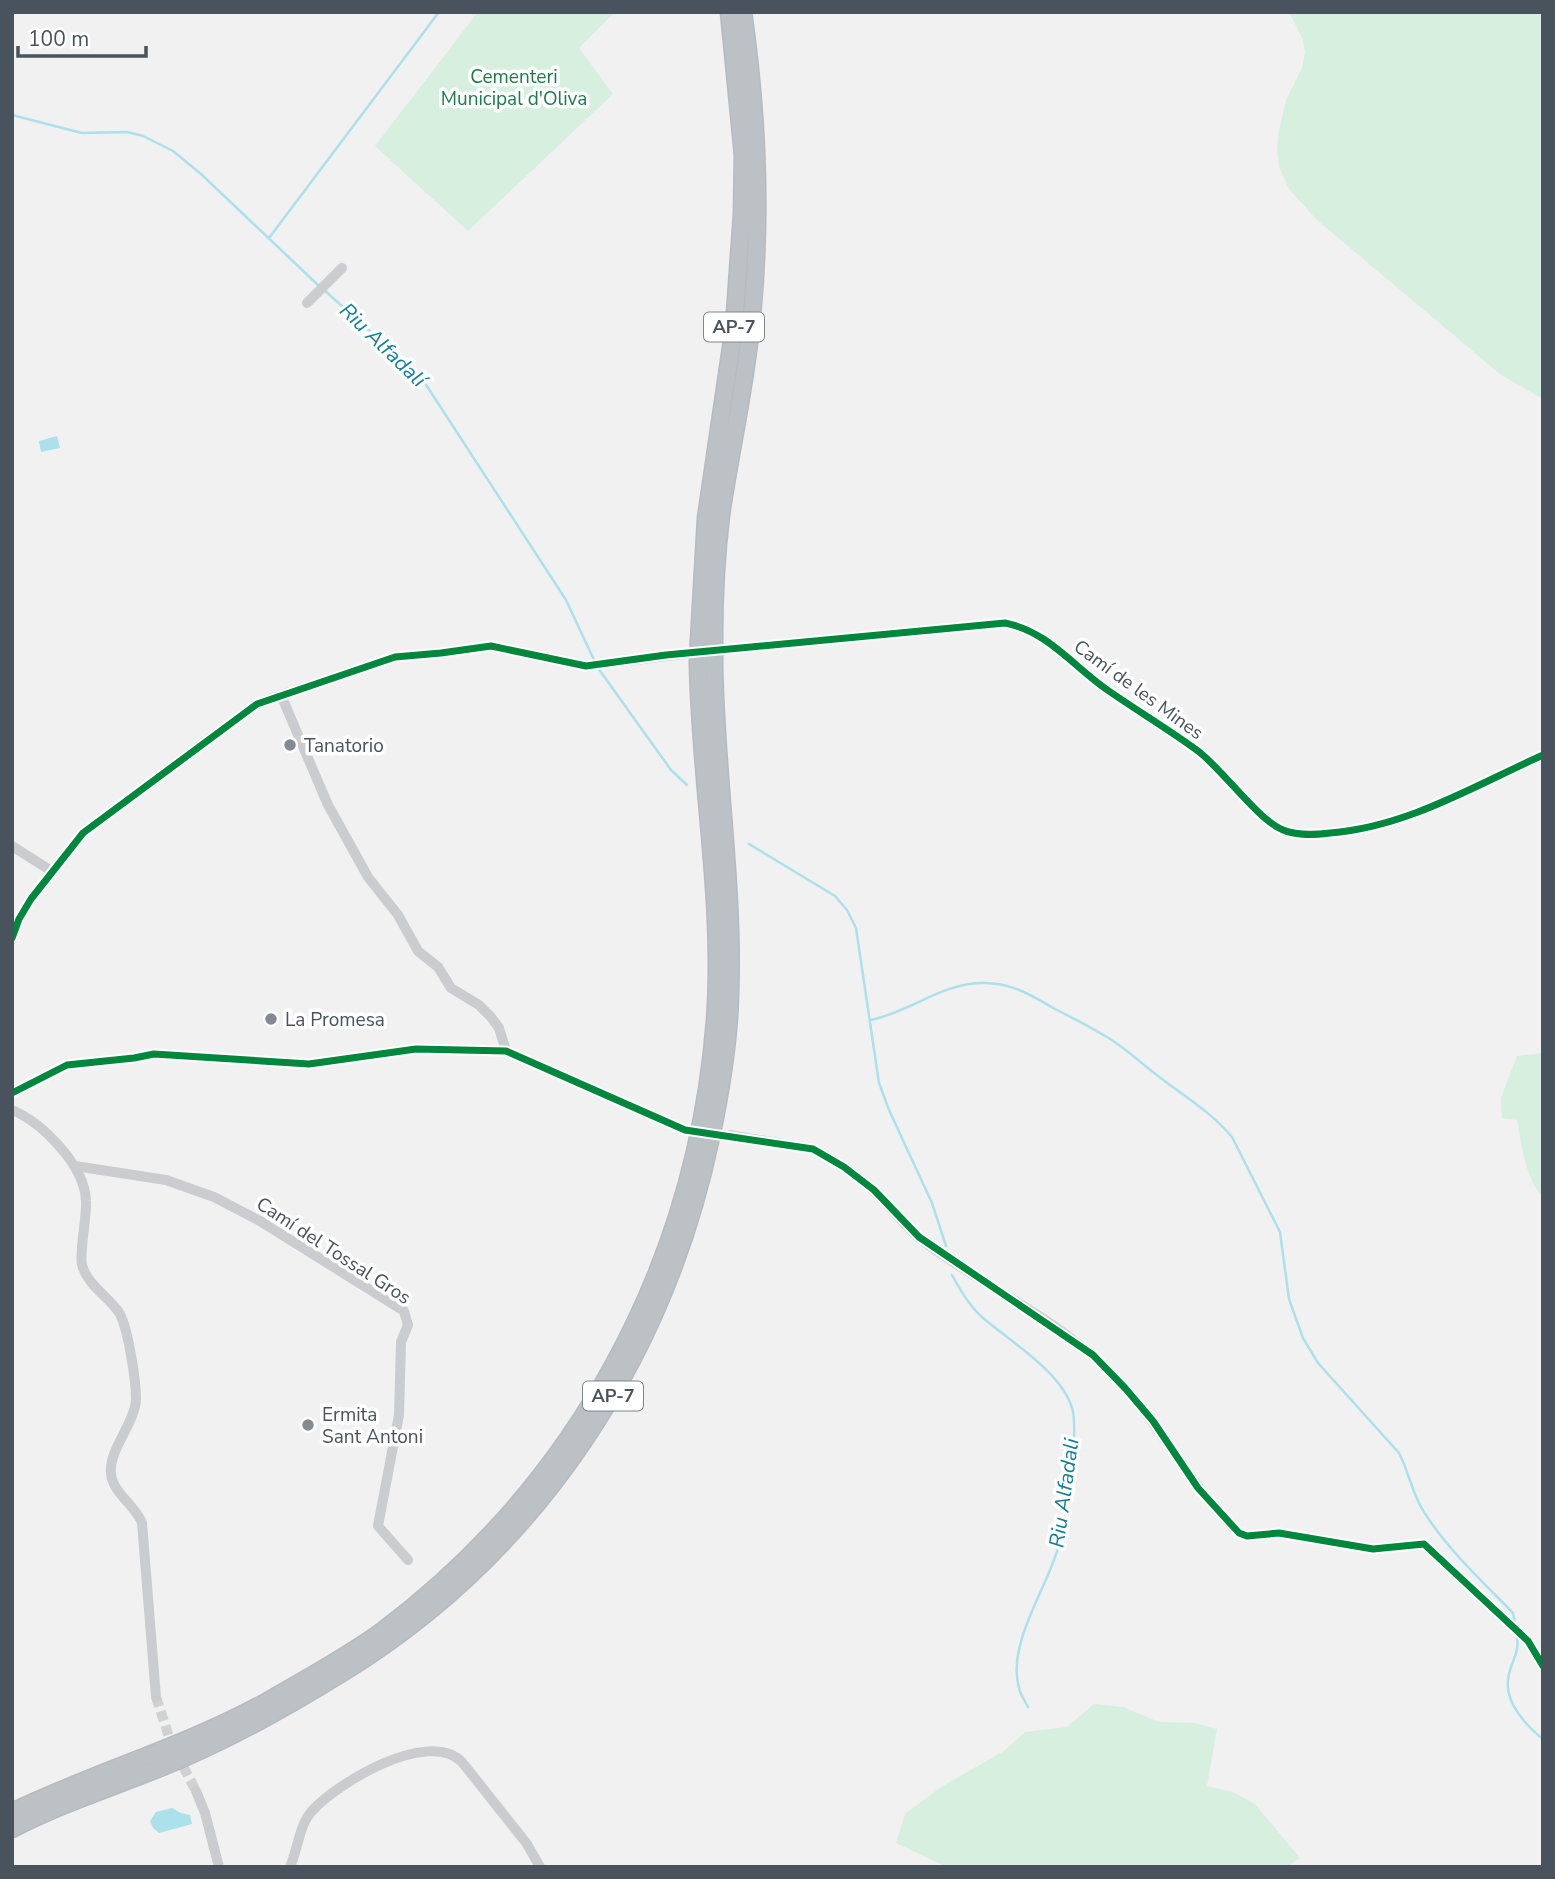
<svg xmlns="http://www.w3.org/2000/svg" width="1555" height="1879" font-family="'Nunito Sans',sans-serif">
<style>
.green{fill:#d6efdf}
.water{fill:#ace0eb}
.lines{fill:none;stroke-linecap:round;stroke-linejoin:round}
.stream{stroke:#ace0eb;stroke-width:2.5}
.minor-tunnel{stroke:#cfd1d3;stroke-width:10;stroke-dasharray:10 5;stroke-linecap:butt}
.highway-casing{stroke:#b6bbc0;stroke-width:19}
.minor{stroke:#cacccf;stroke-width:10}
.highway{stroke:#bcc1c5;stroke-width:16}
.highway-bridge-casing{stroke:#b6bbc0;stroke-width:19;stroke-linecap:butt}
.highway-bridge{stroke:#bcc1c5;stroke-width:16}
.cycleway-casing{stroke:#fff;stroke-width:11}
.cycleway{stroke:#00873e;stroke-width:7}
.poi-dot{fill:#838a91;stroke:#fff;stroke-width:2.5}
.labels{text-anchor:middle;stroke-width:7;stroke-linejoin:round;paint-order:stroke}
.shield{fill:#fff;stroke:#7f878e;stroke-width:2}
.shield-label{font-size:18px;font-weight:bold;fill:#48535d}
.park-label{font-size:19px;fill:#1b7c49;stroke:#fff}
.street-label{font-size:19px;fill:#48535d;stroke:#fff}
.poi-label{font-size:19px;fill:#48535d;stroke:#fff;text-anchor:start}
.water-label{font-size:21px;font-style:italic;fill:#127f97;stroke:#fff}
</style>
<rect width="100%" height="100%" fill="#f1f1f1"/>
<!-- green -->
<g class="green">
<polygon points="478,12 615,12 579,48 613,94 468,231 375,146"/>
<polygon points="1289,12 1543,12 1543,399 1501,375 1317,220 1289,189 1279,167 1277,148 1279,131 1286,100 1302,68 1305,52 1303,40"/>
<path d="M1543,1053V1197C1525,1179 1522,1145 1517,1120L1502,1118L1501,1098L1517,1056Z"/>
<polygon points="1094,1704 1123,1707 1159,1722 1195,1723 1217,1729 1207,1786 1233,1792 1255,1804 1300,1858 1286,1867 947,1867 896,1843 905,1814 941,1787 1004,1751 1025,1732 1067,1727"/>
</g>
<!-- water -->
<g class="water">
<polygon points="57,436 60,448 41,452 39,441"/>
<polygon points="172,1808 181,1813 190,1815 192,1824 159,1833 153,1828 150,1821 156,1812"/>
</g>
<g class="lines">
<!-- stream -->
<g class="stream">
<polyline points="12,115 82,133 127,132 143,136 173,151 201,174 318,285"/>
<polyline points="269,238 439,12"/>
<polyline points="323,289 421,377 566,600 595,662"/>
<polyline points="598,668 671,770 687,785"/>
<polyline points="749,844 835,896 847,910 856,928 879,1083 889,1110 932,1203 946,1246"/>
<path d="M871,1020C910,1012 940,984 981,983C1011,982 1031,995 1055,1009C1073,1018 1090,1027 1107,1037C1127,1049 1144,1066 1162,1079C1187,1098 1212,1113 1232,1137L1280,1232L1289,1299L1303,1338L1318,1363L1399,1453C1409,1472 1412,1494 1424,1512C1448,1550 1482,1581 1513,1613L1515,1624"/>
<path d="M952,1275C960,1290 970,1307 983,1318C1010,1341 1062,1373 1072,1408C1079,1431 1067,1516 1060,1541C1050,1585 1006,1642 1019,1688C1020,1694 1025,1701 1028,1707"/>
<path d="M1517,1638C1520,1653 1509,1665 1508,1680C1505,1702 1526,1726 1543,1739"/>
</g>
<!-- minor-tunnel -->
<polyline class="minor-tunnel" points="156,1697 171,1743 196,1791"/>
<!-- highway casing -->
<g class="highway-casing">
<g id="highway">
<path d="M714,637C714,596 716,556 721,515C730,452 745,389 751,325C762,220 758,117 743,12"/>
<polyline points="699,640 706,518 734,327 742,214 743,155 729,12"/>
<path d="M12,1812C95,1772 184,1747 266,1702C304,1680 345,1658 381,1632C577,1485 696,1266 715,1021C724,902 700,782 698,663"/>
<path d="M12,1829C60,1804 110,1788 160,1768C223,1743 284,1709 342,1673C537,1553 664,1360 711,1137C721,1090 729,1043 730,994C734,883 715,772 714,660"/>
</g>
</g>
<!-- minor -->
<g class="minor">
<polyline points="307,303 342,268"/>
<path d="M720,650L1005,623C1047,631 1072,665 1106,689C1136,710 1168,729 1198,751C1223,770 1258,820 1283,830C1298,836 1314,835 1330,833C1407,827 1474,786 1543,755"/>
<polyline points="281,695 328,805 368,877 398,915 418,951 438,967 451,988 479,1005 491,1017 499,1028 506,1051"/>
<polyline points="12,846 53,872"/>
<polyline points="12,938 19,919 31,899 83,833 210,738 257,704 269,699 395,657 441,653 491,646 586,666 691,653"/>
<polyline points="12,1093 67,1065 134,1058 154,1054 309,1064 416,1049 506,1051 685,1130"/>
<path d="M12,1110C43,1123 85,1166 86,1201C87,1216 79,1254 82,1265C87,1284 107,1296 118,1311C128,1325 136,1381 136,1399C135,1424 108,1450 111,1474C113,1493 135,1505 142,1523L156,1697"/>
<path d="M730,1135L813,1149C834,1160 857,1174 874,1191C889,1205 902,1223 918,1237C982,1287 1061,1319 1117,1379C1162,1427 1191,1487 1239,1533L1247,1536L1279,1533L1373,1549L1424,1544L1528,1641L1543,1666"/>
<polyline points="75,1166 166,1180 214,1197 260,1221 404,1311 408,1325 401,1342 399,1415 378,1526 408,1560"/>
<polyline points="196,1791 205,1813 219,1867"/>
<path d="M290,1867C298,1849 299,1825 312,1811C337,1783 428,1728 462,1762L527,1844L540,1867"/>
</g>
<!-- highway -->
<use href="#highway" class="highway"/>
<!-- highway-bridge casing -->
<g class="highway-bridge-casing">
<g id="highway-bridge">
<polyline points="714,660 714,637"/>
<polyline points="698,663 699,640"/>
</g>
</g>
<!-- highway-bridge -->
<use href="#highway-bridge" class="highway-bridge"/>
<!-- cycleway casing -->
<g class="cycleway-casing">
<g id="cycleway">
<path d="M12,938L19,919L31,899L83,833L257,704L395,657L441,653L491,646L586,666L666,655L1005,623C1047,631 1072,665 1106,689C1136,710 1168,729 1198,751C1223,770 1258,820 1283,830C1298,836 1314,835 1330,833C1407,827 1474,786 1543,755"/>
<polyline points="12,1093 67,1065 134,1058 154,1054 309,1064 416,1049 506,1051 685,1130 813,1149 844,1167 874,1190 919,1237 1093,1355 1125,1388 1153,1421 1198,1488 1239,1533 1247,1536 1279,1533 1373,1549 1424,1544 1528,1641 1543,1666"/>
</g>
</g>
<!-- cycleway -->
<use href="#cycleway" class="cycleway"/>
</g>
<!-- markers -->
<g class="poi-dot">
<circle cx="290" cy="745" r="7"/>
<circle cx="271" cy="1019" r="7"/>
<circle cx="308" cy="1425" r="7"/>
</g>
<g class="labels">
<!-- shield labels -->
<g class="shield">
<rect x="704" y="312.5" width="60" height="29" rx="5"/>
<rect x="583" y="1381.5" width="60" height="29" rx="5"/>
</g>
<g class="shield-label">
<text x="734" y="333">AP-7</text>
<text x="613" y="1402">AP-7</text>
</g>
<!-- park labels -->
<g class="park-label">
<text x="514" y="83">Cementeri<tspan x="514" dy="22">Municipal d'Oliva</tspan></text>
</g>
<!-- street labels -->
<g class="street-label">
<text transform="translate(1139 689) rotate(36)" y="7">Camí de les Mines</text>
<text transform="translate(334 1250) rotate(33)" y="7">Camí del Tossal Gros</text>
</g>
<!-- poi labels -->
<g class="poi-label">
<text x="304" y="752">Tanatorio</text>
<text x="285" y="1026">La Promesa</text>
<text x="322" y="1421">Ermita<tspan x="322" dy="22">Sant Antoni</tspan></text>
</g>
<!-- water labels -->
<g class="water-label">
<text transform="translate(383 345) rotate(44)" y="7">Riu Alfadalí</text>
<text transform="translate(1064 1493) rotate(-82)" y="7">Riu Alfadali</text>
</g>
</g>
<!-- border -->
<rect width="1555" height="1879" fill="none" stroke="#48535d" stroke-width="28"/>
<!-- scale -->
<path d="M18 46v10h128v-10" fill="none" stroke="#48535d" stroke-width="3.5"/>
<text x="28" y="46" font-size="21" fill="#48535d" stroke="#ffffff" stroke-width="5" paint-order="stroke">100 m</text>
</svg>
